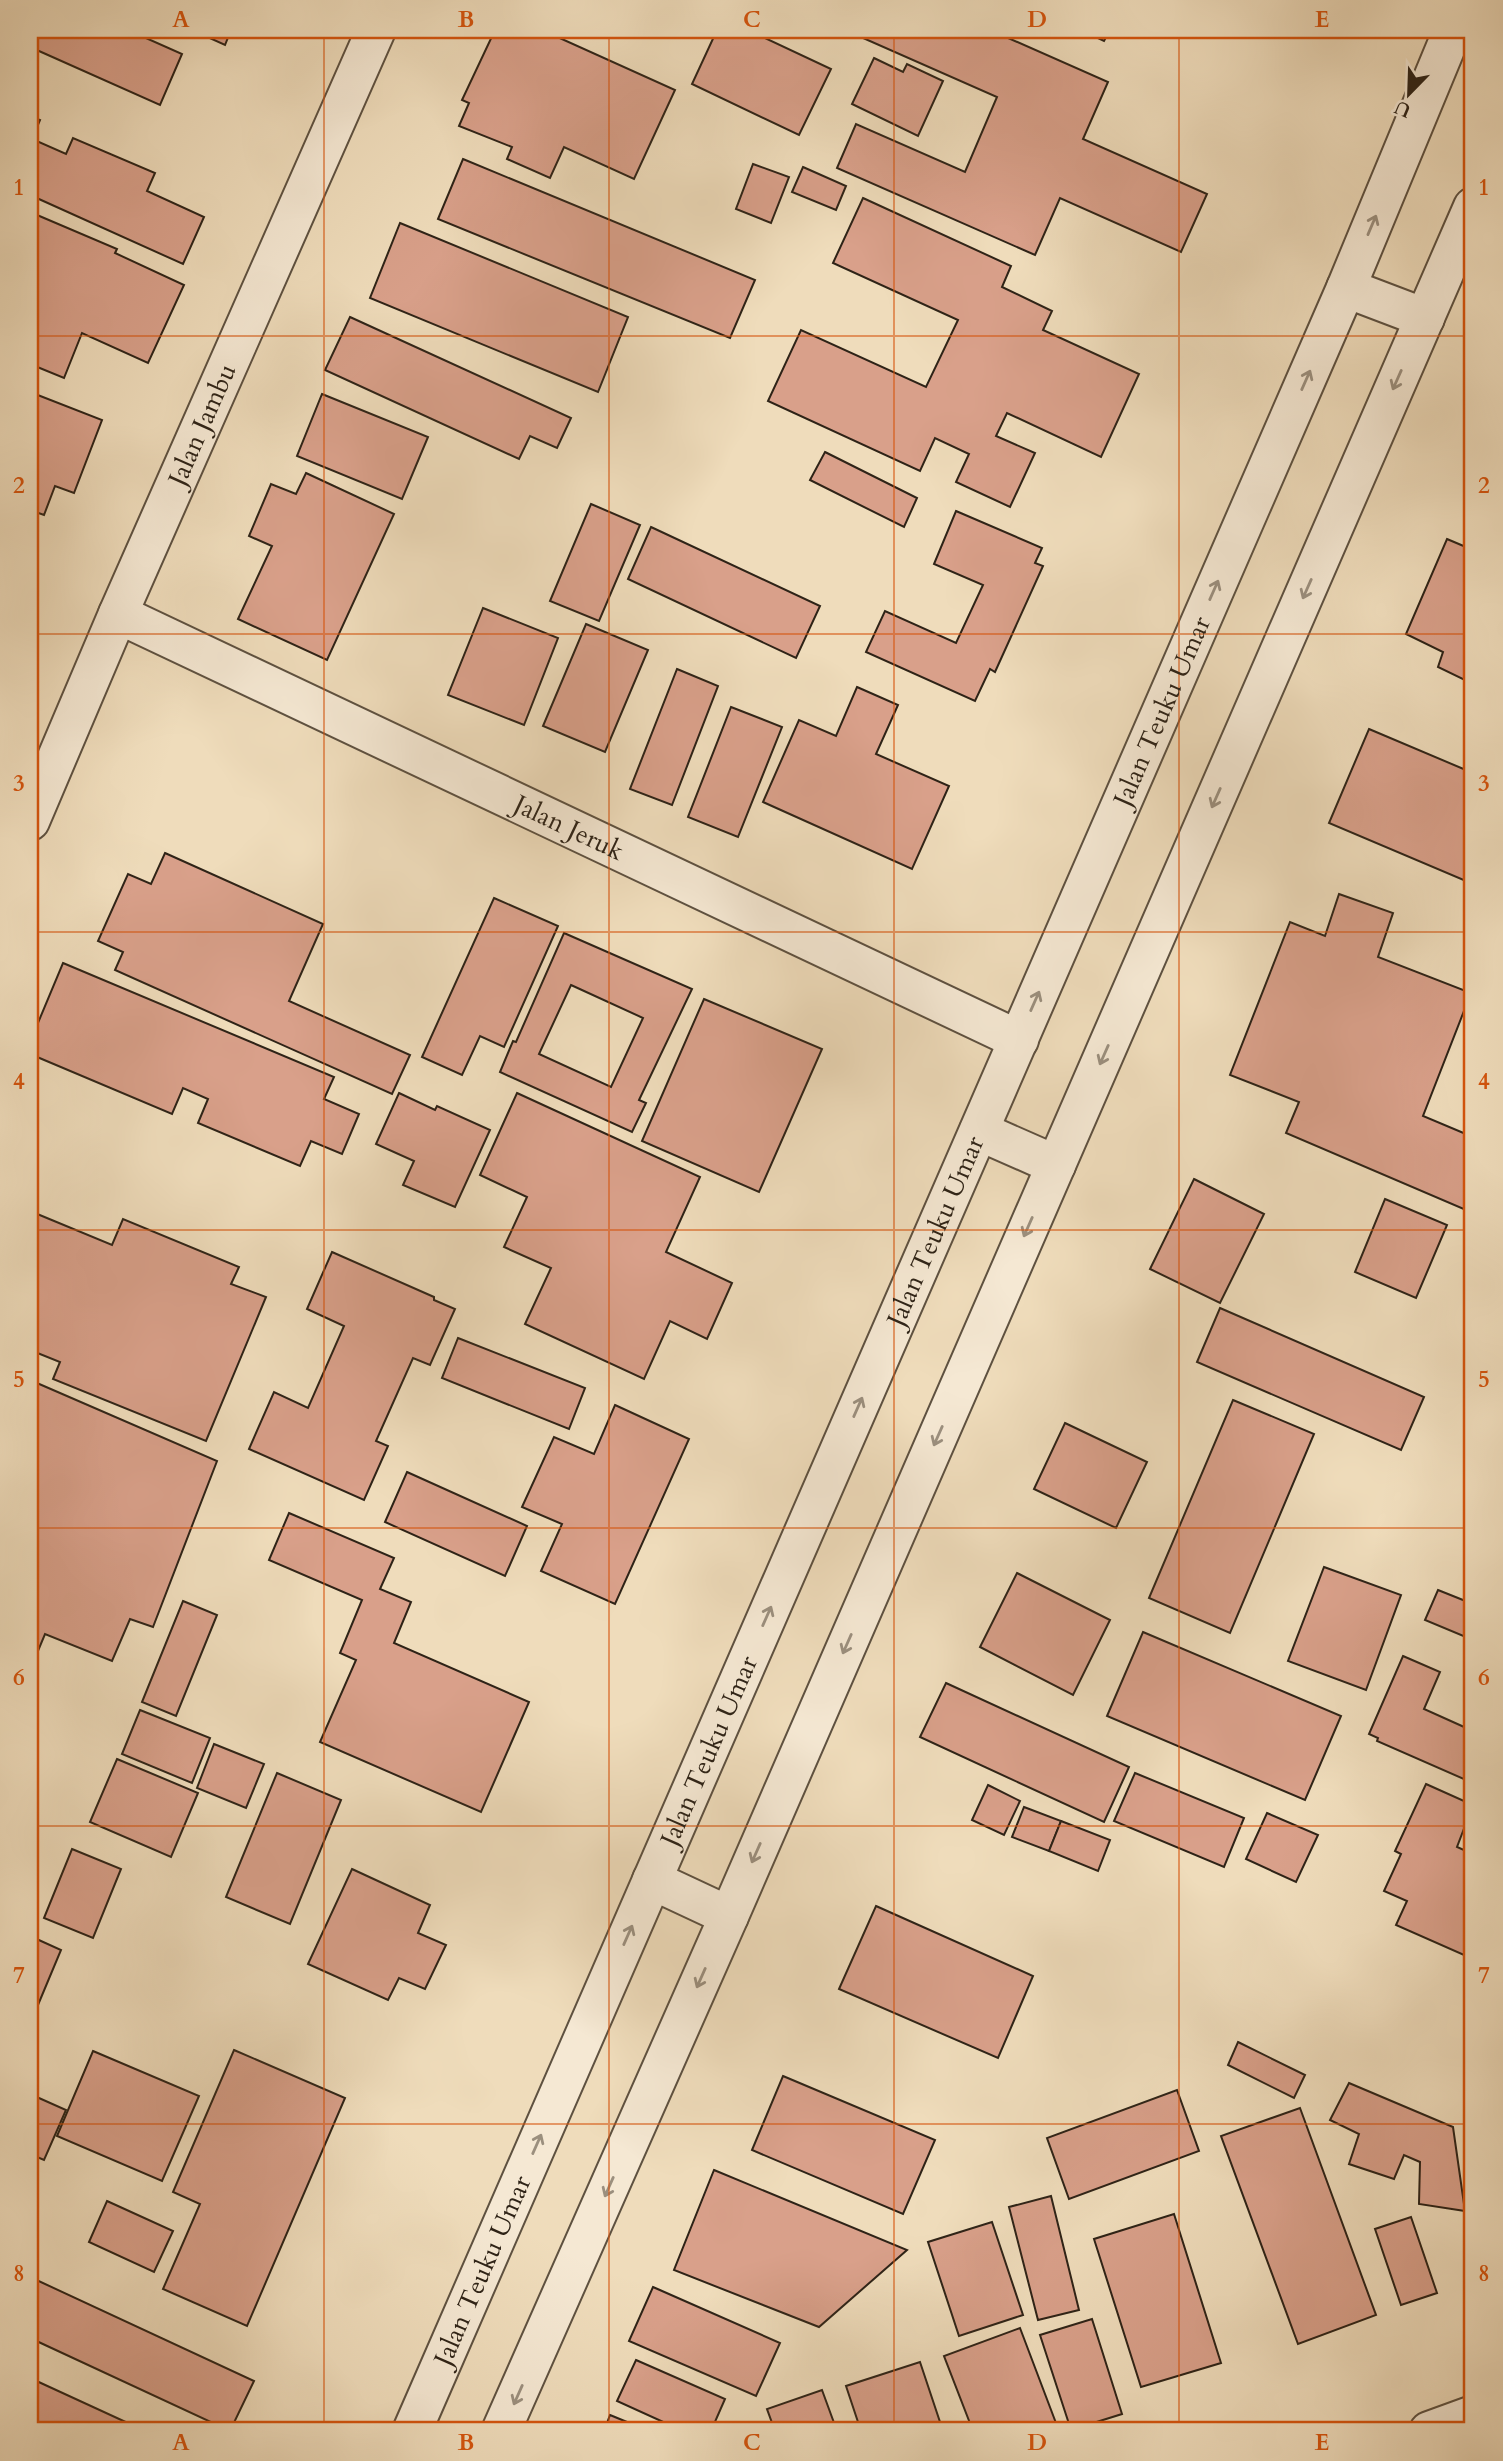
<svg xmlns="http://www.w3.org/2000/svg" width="1503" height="2461" font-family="Cardo,serif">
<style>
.building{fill:#d9a08a;stroke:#2e2317;stroke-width:2;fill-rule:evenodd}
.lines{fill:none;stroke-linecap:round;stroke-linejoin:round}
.minor-casing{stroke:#5e5140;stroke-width:42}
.minor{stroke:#f5e8d3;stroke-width:38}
.oneway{stroke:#9b8f7e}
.grid{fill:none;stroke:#d5540d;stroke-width:2;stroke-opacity:0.55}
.labels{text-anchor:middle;stroke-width:7;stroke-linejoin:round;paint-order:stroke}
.street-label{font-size:26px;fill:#2e2317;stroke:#f5e8d3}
.neatline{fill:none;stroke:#d5540d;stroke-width:2.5}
.grid-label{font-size:23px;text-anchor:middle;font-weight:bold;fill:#d5540d}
</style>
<rect width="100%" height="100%" fill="#efdcbb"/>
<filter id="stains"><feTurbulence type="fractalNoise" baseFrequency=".00286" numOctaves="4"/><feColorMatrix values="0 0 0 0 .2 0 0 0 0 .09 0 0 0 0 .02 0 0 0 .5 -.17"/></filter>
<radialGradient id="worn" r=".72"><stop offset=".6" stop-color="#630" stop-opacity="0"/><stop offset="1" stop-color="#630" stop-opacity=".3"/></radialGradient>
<!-- building -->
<g class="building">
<polygon points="30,30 128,30 182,54 160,105 30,47"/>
<polygon points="192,30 231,30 225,45"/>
<polygon points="495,30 542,30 675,90 634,179 564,147 550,178 507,159 512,147 459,126 469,103 462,100"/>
<polygon points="717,30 748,30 831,69 799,135 692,84"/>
<polygon points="867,30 990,30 1108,82 1083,139 1207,194 1181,252 1060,198 1035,255 837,168 856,124 965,172 997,97 863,38"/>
<polygon points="1081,30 1110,30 1104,41"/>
<polygon points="874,58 903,72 907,64 943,81 918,136 852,104"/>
<polygon points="30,116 40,120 32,139 66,154 73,138 155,173 147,191 204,217 183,264 30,195"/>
<polygon points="463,159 755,280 730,338 438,219"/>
<polygon points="753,164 789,177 771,223 736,209"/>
<polygon points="803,167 846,186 836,210 792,192"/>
<polygon points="863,198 1011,266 1002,287 1052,311 1043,330 1139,374 1101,457 1007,413 996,436 1035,453 1010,507 956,482 969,454 935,438 920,471 768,401 801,330 926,387 958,320 833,263"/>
<polygon points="30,212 117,249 115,253 184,285 148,363 82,333 64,378 30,364"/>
<polygon points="400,223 628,317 598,392 370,298"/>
<polygon points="350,317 571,418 557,448 530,436 519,459 325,370"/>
<polygon points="30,392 102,420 74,493 55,486 44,515 30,510"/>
<polygon points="322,394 428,437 402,499 297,456"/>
<polygon points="825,452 917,498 904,527 810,480"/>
<polygon points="306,473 394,514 327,660 238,619 272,546 249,536 271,484 296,494"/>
<polygon points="591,504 640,525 599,621 550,601"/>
<polygon points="956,511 1042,548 1035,563 1043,566 995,672 990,669 975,701 866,652 885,611 956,643 983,585 934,564"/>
<polygon points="651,527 820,606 796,658 628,579"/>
<polygon points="1447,539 1473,550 1473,684 1438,667 1443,652 1406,634"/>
<polygon points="483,608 558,638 524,725 448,695"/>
<polygon points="586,624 648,650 605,752 543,726"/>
<polygon points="677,669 718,686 672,805 630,789"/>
<polygon points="857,687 898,705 876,754 949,786 912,869 763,802 799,720 836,736"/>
<polygon points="731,707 782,727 738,837 688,817"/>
<polygon points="1369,729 1473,773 1473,884 1329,823"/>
<polygon points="165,853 323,924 289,1001 410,1055 392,1094 115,970 123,952 98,941 128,874 151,884"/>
<polygon points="1339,894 1393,913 1378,957 1471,993 1423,1116 1473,1137 1473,1213 1286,1133 1299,1102 1230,1075 1290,922 1325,936"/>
<polygon points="494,898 558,926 504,1047 480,1036 462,1075 422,1057"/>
<path d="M564,933L692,989L639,1100L646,1103L632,1132L500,1072L513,1041L516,1042ZM571,985L643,1018L611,1087L539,1054Z"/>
<polygon points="63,963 334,1077 324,1099 359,1114 342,1154 311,1141 300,1166 198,1123 208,1099 183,1088 172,1114 30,1054 30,1042"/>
<polygon points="704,999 822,1049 759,1192 642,1141"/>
<polygon points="399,1093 435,1110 437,1106 490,1130 455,1207 403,1185 414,1161 376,1144"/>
<polygon points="517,1093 700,1177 666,1252 732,1283 707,1339 670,1321 644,1379 525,1324 551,1268 504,1247 527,1197 480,1175"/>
<polygon points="1194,1179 1264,1214 1220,1303 1150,1269"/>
<polygon points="1385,1199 1447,1225 1416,1298 1355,1272"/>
<polygon points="30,1211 112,1245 123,1219 239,1267 231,1284 266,1297 206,1441 53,1379 60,1362 30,1350"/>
<polygon points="332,1252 434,1297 434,1300 455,1309 430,1365 413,1358 376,1441 388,1446 364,1500 249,1449 274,1392 308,1408 344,1326 307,1309"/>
<polygon points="1220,1308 1424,1397 1401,1450 1197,1362"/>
<polygon points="458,1338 585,1388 569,1429 442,1378"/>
<polygon points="30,1380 217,1461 153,1627 130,1619 112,1661 45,1634 30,1670"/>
<polygon points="1233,1400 1314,1434 1230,1633 1149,1598"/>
<polygon points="615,1405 689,1439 615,1604 541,1571 562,1524 522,1507 554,1437 594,1454"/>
<polygon points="1065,1423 1147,1462 1116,1528 1034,1489"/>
<polygon points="407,1472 527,1526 505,1576 385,1522"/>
<polygon points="289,1513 394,1558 380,1589 411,1602 394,1643 529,1702 481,1812 320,1742 356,1660 340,1653 362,1600 269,1560"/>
<polygon points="1324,1567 1401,1595 1366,1690 1288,1661"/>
<polygon points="1017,1573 1110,1620 1073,1695 980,1647"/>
<polygon points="1438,1590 1473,1604 1473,1640 1425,1620"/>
<polygon points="183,1601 217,1615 176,1716 142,1702"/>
<polygon points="1143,1632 1341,1716 1305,1800 1107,1716"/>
<polygon points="1403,1656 1440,1672 1424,1709 1473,1731 1473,1783 1377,1741 1378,1738 1369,1734"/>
<polygon points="946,1683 1129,1767 1104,1822 920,1737"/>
<polygon points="140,1710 210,1738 192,1783 122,1754"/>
<polygon points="214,1744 264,1764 246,1808 197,1788"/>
<polygon points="117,1759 198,1793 171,1857 90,1822"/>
<polygon points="277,1773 341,1800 290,1924 226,1897"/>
<polygon points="1135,1773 1244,1818 1224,1867 1114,1821"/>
<polygon points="1426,1784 1473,1805 1457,1847 1473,1854 1473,1959 1396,1925 1407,1901 1384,1891 1401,1854 1395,1851"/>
<polygon points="988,1785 1020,1801 1004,1835 972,1820"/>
<polygon points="1024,1807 1061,1821 1049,1851 1012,1837"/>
<polygon points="1267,1813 1318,1835 1296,1882 1246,1859"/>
<polygon points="1061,1821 1110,1840 1098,1871 1049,1851"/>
<polygon points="72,1849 121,1869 93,1938 44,1918"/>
<polygon points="352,1869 430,1905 418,1933 446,1945 425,1989 399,1978 388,2000 308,1964"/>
<polygon points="876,1906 1033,1976 998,2058 839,1989"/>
<polygon points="30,1936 61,1950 30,2024"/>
<polygon points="1238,2042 1305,2075 1294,2098 1228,2065"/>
<polygon points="234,2050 345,2098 247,2326 163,2289 200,2204 173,2192"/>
<polygon points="93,2051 199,2096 162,2181 57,2136"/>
<polygon points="783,2076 935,2140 903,2214 752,2150"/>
<polygon points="1349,2083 1453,2127 1465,2211 1419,2204 1420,2162 1404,2155 1394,2179 1349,2164 1359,2134 1330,2120"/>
<polygon points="1177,2090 1199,2151 1069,2199 1047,2138"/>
<polygon points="30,2094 66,2110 44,2160 30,2154"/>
<polygon points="1300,2108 1376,2315 1298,2344 1221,2136"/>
<polygon points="714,2170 907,2250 819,2327 674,2270"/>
<polygon points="1051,2196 1079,2310 1038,2320 1009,2207"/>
<polygon points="107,2201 173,2231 154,2272 89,2242"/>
<polygon points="1174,2214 1221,2363 1141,2387 1094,2239"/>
<polygon points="1411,2217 1437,2293 1401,2305 1375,2229"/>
<polygon points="992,2222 1023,2315 959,2336 928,2242"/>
<polygon points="30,2277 254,2381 230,2431 30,2338"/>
<polygon points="653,2287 780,2343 756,2396 629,2341"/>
<polygon points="1092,2319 1122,2414 1071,2430 1040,2335"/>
<polygon points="1020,2328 1059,2431 973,2431 944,2356"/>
<polygon points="636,2360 725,2399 711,2431 683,2431 617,2401"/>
<polygon points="920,2362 943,2431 861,2431 846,2386"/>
<polygon points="30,2378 141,2429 140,2431 30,2431"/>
<polygon points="822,2390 837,2431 775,2431 767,2409"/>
<polygon points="610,2415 649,2431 604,2431"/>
</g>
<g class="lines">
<!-- minor casing -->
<g class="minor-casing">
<g id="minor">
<polyline points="1346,288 1425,318"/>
<path id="s1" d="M118,614L1019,1040"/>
<path id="s2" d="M30,821L118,614L376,30"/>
<polyline points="979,1131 1056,1165"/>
<polyline points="652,1880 729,1916"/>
<path id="s3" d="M412,2431L1346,288L1453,30"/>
<polyline points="501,2431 729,1916 1473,207"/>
<polyline points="1429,2431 1473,2415"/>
</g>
</g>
<!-- minor -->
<use href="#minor" class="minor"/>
</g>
<!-- one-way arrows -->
<defs><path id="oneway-shaft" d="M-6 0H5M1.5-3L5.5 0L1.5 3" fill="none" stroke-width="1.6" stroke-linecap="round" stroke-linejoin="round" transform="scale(1.75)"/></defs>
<g class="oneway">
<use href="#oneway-shaft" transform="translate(1372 225) rotate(-67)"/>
<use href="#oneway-shaft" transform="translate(1306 380) rotate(-66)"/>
<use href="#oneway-shaft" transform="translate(1397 380) rotate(114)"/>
<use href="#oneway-shaft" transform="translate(1307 589) rotate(114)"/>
<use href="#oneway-shaft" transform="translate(1214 590) rotate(-66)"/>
<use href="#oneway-shaft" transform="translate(1216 798) rotate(114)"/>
<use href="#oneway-shaft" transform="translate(1035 1001) rotate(-66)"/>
<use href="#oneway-shaft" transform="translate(1104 1055) rotate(114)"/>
<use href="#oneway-shaft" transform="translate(1028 1227) rotate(114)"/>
<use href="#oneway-shaft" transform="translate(858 1407) rotate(-66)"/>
<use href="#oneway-shaft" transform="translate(938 1436) rotate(114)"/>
<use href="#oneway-shaft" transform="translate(767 1616) rotate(-66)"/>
<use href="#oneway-shaft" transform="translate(847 1644) rotate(114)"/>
<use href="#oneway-shaft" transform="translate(756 1853) rotate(114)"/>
<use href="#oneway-shaft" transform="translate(628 1935) rotate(-66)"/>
<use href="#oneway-shaft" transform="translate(701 1978) rotate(114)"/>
<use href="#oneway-shaft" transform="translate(537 2144) rotate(-66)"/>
<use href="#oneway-shaft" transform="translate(609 2187) rotate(114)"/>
<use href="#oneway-shaft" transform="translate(518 2395) rotate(114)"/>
</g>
<!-- grid -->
<path class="grid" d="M324,30V2431M609,30V2431M894,30V2431M1179,30V2431M30,336H1473M30,634H1473M30,932H1473M30,1230H1473M30,1528H1473M30,1826H1473M30,2124H1473"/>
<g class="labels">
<!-- street labels -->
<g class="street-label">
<text dy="9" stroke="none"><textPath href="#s2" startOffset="432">Jalan Jambu</textPath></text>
<text dy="9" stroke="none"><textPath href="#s3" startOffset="1876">Jalan Teuku Umar</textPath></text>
<text dy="9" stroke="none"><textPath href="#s1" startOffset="499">Jalan Jeruk</textPath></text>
<text dy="9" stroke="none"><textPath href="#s3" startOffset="1309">Jalan Teuku Umar</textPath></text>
<text dy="9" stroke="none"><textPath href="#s3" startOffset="742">Jalan Teuku Umar</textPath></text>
<text dy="9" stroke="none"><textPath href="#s3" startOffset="175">Jalan Teuku Umar</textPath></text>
</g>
</g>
<!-- margin -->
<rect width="1503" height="2461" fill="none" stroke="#efdcbb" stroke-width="77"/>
<!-- north arrow -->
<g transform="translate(1409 94) rotate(203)" stroke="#f5e8d3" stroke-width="5" paint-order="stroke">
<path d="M0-5L12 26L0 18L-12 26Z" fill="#2e2317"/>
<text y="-10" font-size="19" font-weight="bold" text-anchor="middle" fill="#2e2317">U</text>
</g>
<rect x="38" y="38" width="1426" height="2384" class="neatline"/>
<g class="grid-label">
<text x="181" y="27">A</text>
<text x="466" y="27">B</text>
<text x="752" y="27">C</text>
<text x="1037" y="27">D</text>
<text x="1322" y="27">E</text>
<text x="19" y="195">1</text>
<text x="1484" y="195">1</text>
<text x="19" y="493">2</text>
<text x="1484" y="493">2</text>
<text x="19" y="791">3</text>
<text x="1484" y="791">3</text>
<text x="19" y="1089">4</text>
<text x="1484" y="1089">4</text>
<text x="19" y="1387">5</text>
<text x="1484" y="1387">5</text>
<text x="19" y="1685">6</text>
<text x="1484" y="1685">6</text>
<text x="19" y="1983">7</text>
<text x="1484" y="1983">7</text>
<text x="19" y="2281">8</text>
<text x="1484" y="2281">8</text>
<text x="181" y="2450">A</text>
<text x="466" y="2450">B</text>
<text x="752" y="2450">C</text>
<text x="1037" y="2450">D</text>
<text x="1322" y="2450">E</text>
</g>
<rect width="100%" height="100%" filter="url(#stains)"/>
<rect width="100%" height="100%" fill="url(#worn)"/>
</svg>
